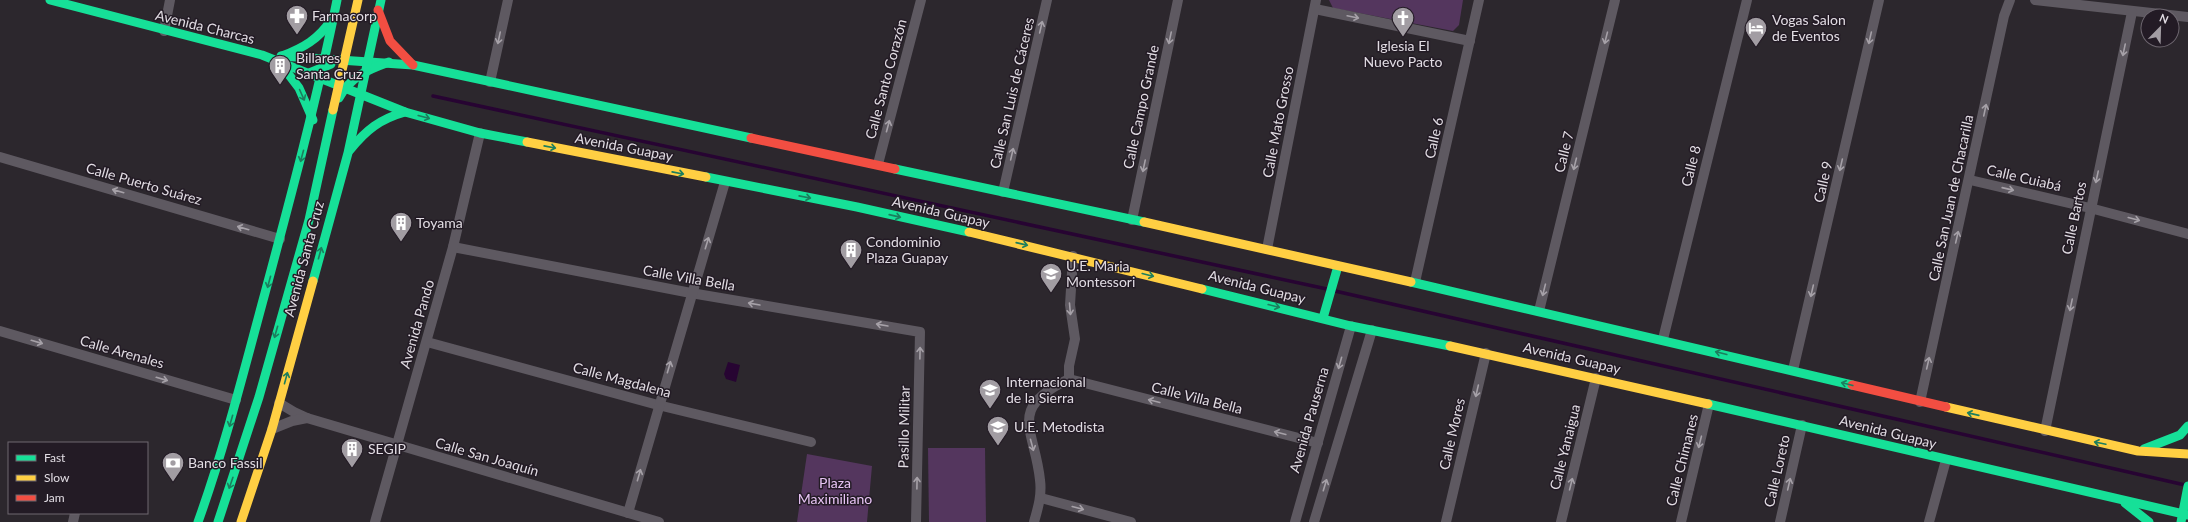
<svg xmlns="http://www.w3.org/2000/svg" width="2188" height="522" font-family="Lato,sans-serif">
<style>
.green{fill:#54365e}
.water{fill:#270432}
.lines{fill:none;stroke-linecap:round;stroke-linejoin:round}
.stream{stroke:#270432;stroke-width:3.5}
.street{stroke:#5e5961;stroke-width:10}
.fast{stroke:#16e098;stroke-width:9}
.slow{stroke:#ffcf43;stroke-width:9}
.jam{stroke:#f24e42;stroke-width:9}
.oneway{stroke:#a6a1a8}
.oneway2{stroke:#1c7e5e}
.labels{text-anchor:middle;stroke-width:3;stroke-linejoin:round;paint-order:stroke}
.poi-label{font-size:14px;fill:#e1dce3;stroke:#231b25;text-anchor:start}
.street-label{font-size:14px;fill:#e1dce3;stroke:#231b25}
.park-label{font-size:14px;fill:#e7c3f4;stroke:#231b25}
</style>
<rect width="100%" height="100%" fill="#2c272d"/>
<!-- green -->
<g class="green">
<polygon points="1329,0 1463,0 1459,25 1453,31 1333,8"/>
<polygon points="928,448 985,448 986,522 929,522"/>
<polygon points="807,454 872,466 867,522 797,522"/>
</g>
<!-- water -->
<polygon class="water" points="728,362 740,365 736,382 726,379 724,374"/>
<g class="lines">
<!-- stream -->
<g class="stream">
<polyline points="433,96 1327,289"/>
<polyline points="1335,291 2185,485"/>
</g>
<!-- street -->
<g class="street">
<polyline points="2035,0 2188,17"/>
<polyline points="1315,9 1470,41"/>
<polyline points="164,31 170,0"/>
<polyline points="490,82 508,0"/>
<polyline points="0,157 280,239"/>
<polyline points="878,164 921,0"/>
<polyline points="1970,180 2090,208 2188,234"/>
<polyline points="1003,192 1047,0"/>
<polyline points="1132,220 1178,0"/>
<polyline points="453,247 691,293 920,332 916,522"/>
<polyline points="1267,249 1316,0"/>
<polyline points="1415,282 1479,0"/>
<polyline points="1539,311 1615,0"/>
<polyline points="0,331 236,400"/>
<polyline points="1663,339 1747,0"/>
<polyline points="427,342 658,405 811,442"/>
<polyline points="1793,370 1879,0"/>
<polyline points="1069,379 1318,443"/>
<polyline points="1920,402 2004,16 2010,0"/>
<polyline points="279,403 294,412 307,418 659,522"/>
<polyline points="272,429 292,421 307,418"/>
<polyline points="2045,431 2132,12"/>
<polyline points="1041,498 1131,522"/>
<polyline points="628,513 725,182"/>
<polyline points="73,522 75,513"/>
<polyline points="375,522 453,247 480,133"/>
<path d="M1034,522C1038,508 1042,495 1040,480C1035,429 1006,409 1069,379V366L1075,339L1070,305L1073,256"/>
<polyline points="1295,522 1351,326"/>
<polyline points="1314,522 1372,330"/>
<polyline points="1446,522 1486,353"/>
<polyline points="1561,522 1596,378"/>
<polyline points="1681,522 1709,404"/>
<polyline points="1780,522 1802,425"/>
<polyline points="1929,522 1946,460"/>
</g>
<!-- fast -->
<g class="fast">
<polyline points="50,0 262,55 405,112 480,133 527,142"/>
<polyline points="281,56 413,65 751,138"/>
<path d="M282,56C303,48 319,39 331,20"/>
<polyline points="280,63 299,88 313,120"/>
<polyline points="307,74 331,64"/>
<path d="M339,98C350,77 367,70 389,62"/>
<path d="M350,150C366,130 380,119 405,112"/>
<polyline points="895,169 1144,222"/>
<polyline points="706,177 857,207 969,232"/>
<polyline points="313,281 348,153 381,0"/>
<polyline points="1411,282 1852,385"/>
<polyline points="1202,289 1351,326 1450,346"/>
<polyline points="1323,318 1338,266"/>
<polyline points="1708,404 2188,515"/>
<polyline points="2144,449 2180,435 2188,426"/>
<polyline points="2125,503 2149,522"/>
<path d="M198,522C225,447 244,370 265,293C291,196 317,99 337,0"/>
<polyline points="218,522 259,397 309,220 333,110"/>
<polyline points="2181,522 2188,486"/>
</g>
<!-- slow -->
<g class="slow">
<polyline points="333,110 358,0"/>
<polyline points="527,142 706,177"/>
<polyline points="1144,222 1411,282"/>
<polyline points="969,232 1202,289"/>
<polyline points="1450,346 1708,404"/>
<polyline points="1946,407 2138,451 2188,454"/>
<polyline points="241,522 272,429 313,281"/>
</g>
<!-- jam -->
<g class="jam">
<polyline points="378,10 390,41 413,65"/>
<polyline points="751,138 895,169"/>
<polyline points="1852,385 1946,407"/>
</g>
</g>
<!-- one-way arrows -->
<defs><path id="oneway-shaft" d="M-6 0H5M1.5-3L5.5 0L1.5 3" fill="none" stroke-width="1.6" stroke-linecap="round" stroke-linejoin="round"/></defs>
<g class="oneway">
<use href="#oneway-shaft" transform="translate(1353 17) rotate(12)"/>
<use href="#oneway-shaft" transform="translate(1041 27) rotate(-77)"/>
<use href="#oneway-shaft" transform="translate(499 38) rotate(102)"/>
<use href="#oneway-shaft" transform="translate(1170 38) rotate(102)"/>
<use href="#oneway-shaft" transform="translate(1606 38) rotate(104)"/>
<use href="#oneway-shaft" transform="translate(1870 38) rotate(103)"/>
<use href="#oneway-shaft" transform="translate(2124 50) rotate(102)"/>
<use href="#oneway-shaft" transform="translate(1985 110) rotate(-78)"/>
<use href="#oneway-shaft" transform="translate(888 126) rotate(-75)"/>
<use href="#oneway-shaft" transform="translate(1012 154) rotate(-77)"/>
<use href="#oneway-shaft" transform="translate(1575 164) rotate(104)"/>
<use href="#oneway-shaft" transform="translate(1841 165) rotate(103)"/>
<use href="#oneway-shaft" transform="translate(1144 166) rotate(102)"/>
<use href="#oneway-shaft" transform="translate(2097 177) rotate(102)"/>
<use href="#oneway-shaft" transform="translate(2008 189) rotate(13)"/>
<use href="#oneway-shaft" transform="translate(118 191) rotate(-164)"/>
<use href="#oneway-shaft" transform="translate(2134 219) rotate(15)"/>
<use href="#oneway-shaft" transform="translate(243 228) rotate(-164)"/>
<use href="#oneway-shaft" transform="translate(1957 237) rotate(-77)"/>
<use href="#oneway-shaft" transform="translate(707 243) rotate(-73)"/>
<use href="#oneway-shaft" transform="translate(1544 290) rotate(104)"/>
<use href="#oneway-shaft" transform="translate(1812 291) rotate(103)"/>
<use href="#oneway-shaft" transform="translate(754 304) rotate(-170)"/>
<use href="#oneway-shaft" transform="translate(2071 305) rotate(102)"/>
<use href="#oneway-shaft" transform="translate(1070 309) rotate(85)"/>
<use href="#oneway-shaft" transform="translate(882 325) rotate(-170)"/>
<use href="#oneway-shaft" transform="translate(37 342) rotate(16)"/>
<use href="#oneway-shaft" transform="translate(920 353) rotate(-89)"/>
<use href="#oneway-shaft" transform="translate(1340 363) rotate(106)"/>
<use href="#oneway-shaft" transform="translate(1928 363) rotate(-77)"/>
<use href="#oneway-shaft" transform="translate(669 367) rotate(-74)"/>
<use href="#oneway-shaft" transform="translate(162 379) rotate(16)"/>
<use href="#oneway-shaft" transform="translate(1477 391) rotate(103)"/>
<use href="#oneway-shaft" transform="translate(1154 401) rotate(-166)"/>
<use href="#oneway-shaft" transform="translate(1280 433) rotate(-166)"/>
<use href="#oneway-shaft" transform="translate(1700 442) rotate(104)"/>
<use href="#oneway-shaft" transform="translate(1032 445) rotate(75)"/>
<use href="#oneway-shaft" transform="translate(639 475) rotate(-74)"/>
<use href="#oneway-shaft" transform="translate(917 483) rotate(-89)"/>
<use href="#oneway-shaft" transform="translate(1571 484) rotate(-76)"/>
<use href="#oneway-shaft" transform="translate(1789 484) rotate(-77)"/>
<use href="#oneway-shaft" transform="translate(1325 485) rotate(-73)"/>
<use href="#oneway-shaft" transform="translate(1078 508) rotate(15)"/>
</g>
<g class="oneway2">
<use href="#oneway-shaft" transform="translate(302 95) rotate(66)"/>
<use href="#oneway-shaft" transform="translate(424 117) rotate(15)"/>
<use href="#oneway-shaft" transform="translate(550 147) rotate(11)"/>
<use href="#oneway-shaft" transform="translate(302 156) rotate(105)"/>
<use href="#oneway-shaft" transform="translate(678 173) rotate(11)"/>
<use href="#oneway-shaft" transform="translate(805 197) rotate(11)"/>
<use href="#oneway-shaft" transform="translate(895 216) rotate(13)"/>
<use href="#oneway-shaft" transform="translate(1022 244) rotate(13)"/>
<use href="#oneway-shaft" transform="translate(320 253) rotate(-75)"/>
<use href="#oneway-shaft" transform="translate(1148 275) rotate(14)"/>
<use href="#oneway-shaft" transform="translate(269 282) rotate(105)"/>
<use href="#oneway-shaft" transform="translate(1274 306) rotate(14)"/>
<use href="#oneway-shaft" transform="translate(276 332) rotate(106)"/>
<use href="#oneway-shaft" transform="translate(1721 353) rotate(-166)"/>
<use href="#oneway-shaft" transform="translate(286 378) rotate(-75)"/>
<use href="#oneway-shaft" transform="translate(1847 384) rotate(-166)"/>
<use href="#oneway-shaft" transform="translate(1973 414) rotate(-167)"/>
<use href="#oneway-shaft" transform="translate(231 421) rotate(106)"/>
<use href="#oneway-shaft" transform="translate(2100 443) rotate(-168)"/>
<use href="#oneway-shaft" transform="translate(231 483) rotate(109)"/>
</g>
<!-- icons -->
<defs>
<g id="pharmacy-pin" transform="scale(1.15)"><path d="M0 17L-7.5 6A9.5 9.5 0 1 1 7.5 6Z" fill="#a29da3" stroke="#231b25"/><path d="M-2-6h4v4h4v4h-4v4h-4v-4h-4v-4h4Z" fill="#fff"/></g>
<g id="church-pin" transform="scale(1.15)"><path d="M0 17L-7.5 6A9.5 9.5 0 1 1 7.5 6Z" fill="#a29da3" stroke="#231b25"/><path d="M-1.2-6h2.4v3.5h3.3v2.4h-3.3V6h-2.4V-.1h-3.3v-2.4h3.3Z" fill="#fff"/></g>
<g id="hotel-pin" transform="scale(1.15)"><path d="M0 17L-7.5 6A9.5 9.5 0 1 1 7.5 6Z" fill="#a29da3" stroke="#231b25"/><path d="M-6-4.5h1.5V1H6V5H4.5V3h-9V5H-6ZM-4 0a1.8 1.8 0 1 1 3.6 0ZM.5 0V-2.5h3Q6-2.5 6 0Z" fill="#fff"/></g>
<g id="building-pin" transform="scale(1.15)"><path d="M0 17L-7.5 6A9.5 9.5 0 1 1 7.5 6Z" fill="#a29da3" stroke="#231b25"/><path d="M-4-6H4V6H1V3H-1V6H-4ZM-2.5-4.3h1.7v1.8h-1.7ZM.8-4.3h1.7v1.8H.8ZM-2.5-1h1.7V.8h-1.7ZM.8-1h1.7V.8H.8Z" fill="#fff"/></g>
<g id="school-pin" transform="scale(1.15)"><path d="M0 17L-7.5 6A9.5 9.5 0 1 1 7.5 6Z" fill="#a29da3" stroke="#231b25"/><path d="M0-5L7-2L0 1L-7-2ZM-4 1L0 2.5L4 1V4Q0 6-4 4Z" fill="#fff"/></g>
<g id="bank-pin" transform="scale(1.15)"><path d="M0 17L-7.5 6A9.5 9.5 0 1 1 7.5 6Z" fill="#a29da3" stroke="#231b25"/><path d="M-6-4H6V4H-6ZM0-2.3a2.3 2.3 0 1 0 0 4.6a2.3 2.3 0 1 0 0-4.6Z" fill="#fff"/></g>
</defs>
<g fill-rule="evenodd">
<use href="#pharmacy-pin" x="297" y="16"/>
<use href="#church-pin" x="1403" y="18"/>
<use href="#hotel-pin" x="1756" y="28"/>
<use href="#building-pin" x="280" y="66"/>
<use href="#building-pin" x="401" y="223"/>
<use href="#building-pin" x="851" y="250"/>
<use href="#school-pin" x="1051" y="274"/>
<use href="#school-pin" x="990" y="390"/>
<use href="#school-pin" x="998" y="427"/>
<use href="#building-pin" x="352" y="449"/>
<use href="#bank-pin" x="173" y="463"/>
</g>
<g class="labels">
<!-- poi labels -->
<g class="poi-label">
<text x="312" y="21">Farmacorp</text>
<text x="1772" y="25">Vogas Salon<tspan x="1772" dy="16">de Eventos</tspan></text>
<text x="1403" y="51" text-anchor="middle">Iglesia El<tspan x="1403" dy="16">Nuevo Pacto</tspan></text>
<text x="296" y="63">Billares<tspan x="296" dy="16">Santa Cruz</tspan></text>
<text x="416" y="228">Toyama</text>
<text x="866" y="247">Condominio<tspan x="866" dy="16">Plaza Guapay</tspan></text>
<text x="1066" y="271">U.E. Maria<tspan x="1066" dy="16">Montessori</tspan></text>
<text x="1006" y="387">Internacional<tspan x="1006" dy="16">de la Sierra</tspan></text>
<text x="1014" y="432">U.E. Metodista</text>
<text x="368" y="454">SEGIP</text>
<text x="188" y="468">Banco Fassil</text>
</g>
<!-- street labels -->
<g class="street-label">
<text transform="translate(205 27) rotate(14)" y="5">Avenida Charcas</text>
<text transform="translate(886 79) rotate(-75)" y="5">Calle Santo Corazón</text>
<text transform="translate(1012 93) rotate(-77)" y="5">Calle San Luis de Cáceres</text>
<text transform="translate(1141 107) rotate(-78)" y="5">Calle Campo Grande</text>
<text transform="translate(1278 122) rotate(-79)" y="5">Calle Mato Grosso</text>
<text transform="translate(1434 138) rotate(-77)" y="5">Calle 6</text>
<text transform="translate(624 147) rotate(11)" y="5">Avenida Guapay</text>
<text transform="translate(1564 152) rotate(-76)" y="5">Calle 7</text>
<text transform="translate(1691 166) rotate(-76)" y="5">Calle 8</text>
<text transform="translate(2024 178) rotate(13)" y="5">Calle Cuiabá</text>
<text transform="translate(1823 182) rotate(-77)" y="5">Calle 9</text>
<text transform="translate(144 184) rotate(16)" y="5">Calle Puerto Suárez</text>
<text transform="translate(1951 198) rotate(-78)" y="5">Calle San Juan de Chacarilla</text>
<text transform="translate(941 212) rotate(13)" y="5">Avenida Guapay</text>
<text transform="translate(2074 218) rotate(-78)" y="5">Calle Bartos</text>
<text transform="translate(304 259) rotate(-75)" y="5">Avenida Santa Cruz</text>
<text transform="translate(689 278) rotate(10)" y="5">Calle Villa Bella</text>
<text transform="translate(1257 287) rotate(14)" y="5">Avenida Guapay</text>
<text transform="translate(417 324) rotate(-74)" y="5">Avenida Pando</text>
<text transform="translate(122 352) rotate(16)" y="5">Calle Arenales</text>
<text transform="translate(1572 358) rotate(13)" y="5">Avenida Guapay</text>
<text transform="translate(622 380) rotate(15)" y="5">Calle Magdalena</text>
<text transform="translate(1197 398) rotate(14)" y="5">Calle Villa Bella</text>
<text transform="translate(1309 420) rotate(-74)" y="5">Avenida Pauserna</text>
<text transform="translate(904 427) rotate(-89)" y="5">Pasillo Militar</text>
<text transform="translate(1888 432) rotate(14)" y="5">Avenida Guapay</text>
<text transform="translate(1452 434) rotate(-77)" y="5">Calle Mores</text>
<text transform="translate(1565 447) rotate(-76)" y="5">Calle Yanaigua</text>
<text transform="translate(487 457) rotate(16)" y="5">Calle San Joaquín</text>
<text transform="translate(1682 460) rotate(-76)" y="5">Calle Chimanes</text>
<text transform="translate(1777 471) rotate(-77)" y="5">Calle Loreto</text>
</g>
<!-- park labels -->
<g class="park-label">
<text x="835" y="488">Plaza<tspan x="835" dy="16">Maximiliano</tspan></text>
</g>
</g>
<!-- legend -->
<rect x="8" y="442" width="140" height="72" fill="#231b25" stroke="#6f6871"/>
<rect x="16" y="455" width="20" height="6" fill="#16e098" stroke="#6f6871"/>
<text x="44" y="462" font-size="12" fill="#e1dce3">Fast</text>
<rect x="16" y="475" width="20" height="6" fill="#ffcf43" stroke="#6f6871"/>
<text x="44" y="482" font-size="12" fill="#e1dce3">Slow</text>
<rect x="16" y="495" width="20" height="6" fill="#f24e42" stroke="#6f6871"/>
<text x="44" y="502" font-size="12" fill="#e1dce3">Jam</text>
<!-- north arrow -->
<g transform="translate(2160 28) rotate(23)"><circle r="19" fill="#231b25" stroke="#6f6871"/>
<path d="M0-3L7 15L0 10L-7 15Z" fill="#a29da3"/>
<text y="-6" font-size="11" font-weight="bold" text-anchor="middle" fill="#e1dce3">N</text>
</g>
</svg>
